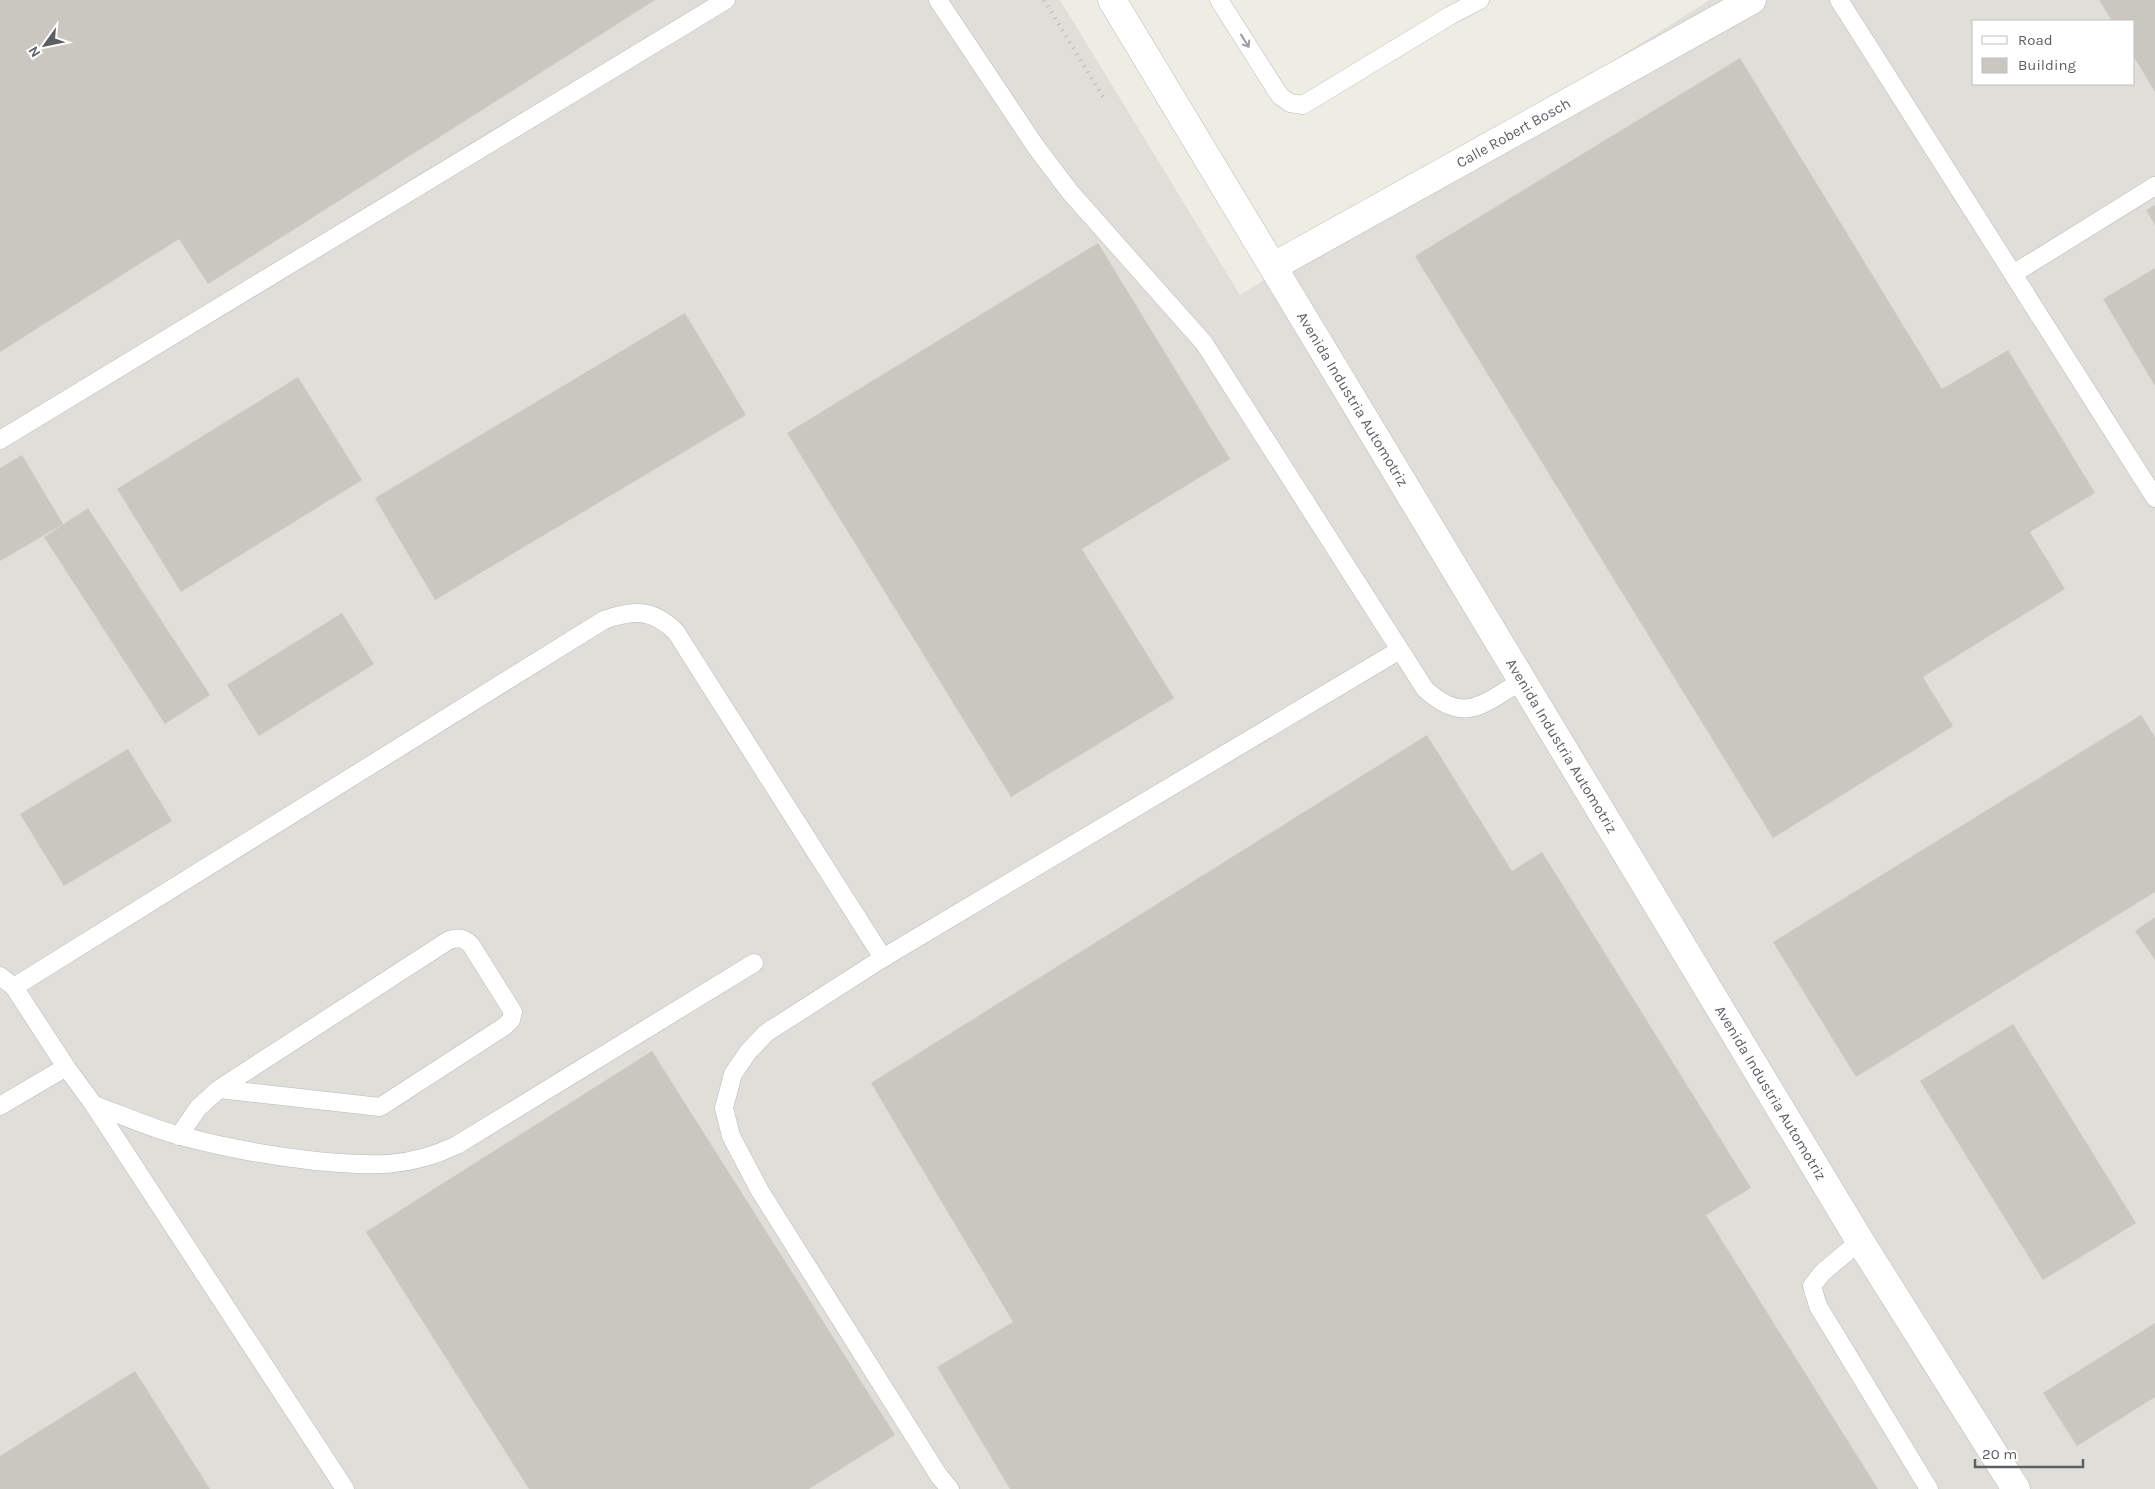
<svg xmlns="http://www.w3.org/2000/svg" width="2155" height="1489" font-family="Karla,sans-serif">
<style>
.industrial{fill:#e0ded8;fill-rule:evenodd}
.building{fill:#cac7c1}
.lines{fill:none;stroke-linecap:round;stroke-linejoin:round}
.service-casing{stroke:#b6b9be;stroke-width:19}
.secondary-casing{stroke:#b8babf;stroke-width:29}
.service{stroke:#fff;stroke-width:18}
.secondary{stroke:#fff;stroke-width:28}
.rail{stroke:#b4b5b5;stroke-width:4;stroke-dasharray:1 6;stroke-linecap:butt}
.oneway{stroke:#9d9fa2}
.labels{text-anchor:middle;stroke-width:4;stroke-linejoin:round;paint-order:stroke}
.street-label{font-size:15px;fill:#5c5f64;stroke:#fff}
</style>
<rect width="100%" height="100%" fill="#eeede4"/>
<!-- industrial -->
<path class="industrial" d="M0,0H1060L1240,295L1710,0H2155V1489H0ZM1974,21H2134V84H1974Z"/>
<!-- building -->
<g class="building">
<polygon points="0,0 655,0 208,284 179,239 0,352"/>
<polygon points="2099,0 2155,0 2155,92 2134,57 2134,21 2112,21"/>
<polygon points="1740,58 1942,389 2008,350 2095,493 2030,532 2065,589 1923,677 1953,726 1773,838 1415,256"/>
<polygon points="2155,205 2155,225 2146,210"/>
<polygon points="1098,243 1230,459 1082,549 1174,698 1011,797 787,433"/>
<polygon points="2155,268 2155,386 2103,299"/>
<polygon points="685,313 746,415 435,600 375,498"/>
<polygon points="298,377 362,480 181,592 117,489"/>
<polygon points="22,455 63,524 0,561 0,468"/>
<polygon points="88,508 210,695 165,724 44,537"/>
<polygon points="342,613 374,664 259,736 227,685"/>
<polygon points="2141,715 2155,737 2155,892 1856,1077 1773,942"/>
<polygon points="1427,735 1512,871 1542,852 1751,1188 1706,1215 1878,1489 1010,1489 937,1367 1013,1322 871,1083"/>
<polygon points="128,749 172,821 64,886 20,814"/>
<polygon points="2155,917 2155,960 2135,931"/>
<polygon points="2013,1024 2136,1223 2043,1280 1920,1081"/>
<polygon points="652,1051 895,1435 809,1489 529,1489 366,1232"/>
<polygon points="2155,1323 2155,1397 2077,1446 2043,1393"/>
<polygon points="135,1371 210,1489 0,1489 0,1456"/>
</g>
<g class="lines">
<!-- service casing -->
<g class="service-casing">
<g id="service">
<path d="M938,0L1036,147L1070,192L1204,343L1425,689C1465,726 1484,703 1523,680"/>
<polyline points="1219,0 1280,96 1290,103 1303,105 1451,15 1480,0"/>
<polyline points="1839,0 2013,274 2155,186"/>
<polyline points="2013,274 2155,498"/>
<polyline points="0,440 726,0"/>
<polyline points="883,958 766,1033 748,1052 733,1074 724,1108 731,1136 760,1191 939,1476 950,1489"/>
<polyline points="0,976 14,987 66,1067 94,1105 345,1489"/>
<path d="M14,987L604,620C633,609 653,609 676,632L883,958L1398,651"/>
<path d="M94,1105C123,1115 152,1129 181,1136C226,1148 270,1156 316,1161C370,1166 407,1169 457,1145L754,963"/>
<polyline points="0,1106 66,1067"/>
<path d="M179,1136L198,1108L219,1089L449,940C459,937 464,938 471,945L513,1012L511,1020L505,1026L380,1107L219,1089"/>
<polyline points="1860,1241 1822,1273 1812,1286 1818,1306 1929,1489"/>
</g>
</g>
<!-- secondary casing -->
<g class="secondary-casing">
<g id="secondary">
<path id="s1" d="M1112,0L1860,1241L2016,1489"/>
<path id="s2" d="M1274,266L1752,0"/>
</g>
</g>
<!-- service -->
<use href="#service" class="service"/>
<!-- secondary -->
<use href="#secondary" class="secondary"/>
<!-- rail -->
<polyline class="rail" points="1044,0 1105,100"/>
</g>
<!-- one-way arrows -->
<defs><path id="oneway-shaft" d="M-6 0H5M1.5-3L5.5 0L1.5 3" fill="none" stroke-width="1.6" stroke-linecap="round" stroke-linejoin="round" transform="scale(1.25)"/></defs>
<use class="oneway" href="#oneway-shaft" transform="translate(1245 41) rotate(58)"/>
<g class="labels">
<!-- street labels -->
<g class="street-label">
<text dy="5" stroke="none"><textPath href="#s2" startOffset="274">Calle Robert Bosch</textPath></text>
<text dy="5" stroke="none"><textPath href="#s1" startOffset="466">Avenida Industria Automotriz</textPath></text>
<text dy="5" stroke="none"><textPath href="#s1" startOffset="871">Avenida Industria Automotriz</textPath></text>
<text dy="5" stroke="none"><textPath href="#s1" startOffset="1276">Avenida Industria Automotriz</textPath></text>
</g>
</g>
<!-- legend -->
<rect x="1972" y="20" width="162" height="65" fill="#ffffff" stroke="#bebfc1"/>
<rect x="1982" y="36" width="25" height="8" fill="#ffffff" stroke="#bebfc1"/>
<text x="2018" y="45" font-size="15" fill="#5c5f64">Road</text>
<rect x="1982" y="58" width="25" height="15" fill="#cac7c1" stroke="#bebfc1"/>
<text x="2018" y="70" font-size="15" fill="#5c5f64">Building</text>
<!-- north arrow -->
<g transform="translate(45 45) rotate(237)" stroke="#ffffff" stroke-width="4" paint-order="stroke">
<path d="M0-4L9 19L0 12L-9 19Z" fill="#5c5f64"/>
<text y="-8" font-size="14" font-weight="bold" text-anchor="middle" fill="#5c5f64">N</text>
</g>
<!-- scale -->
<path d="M1975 1459v8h108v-8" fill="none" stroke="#5c5f64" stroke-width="2.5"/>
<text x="1982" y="1459" font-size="15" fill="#5c5f64" stroke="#ffffff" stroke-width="4" paint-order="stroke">20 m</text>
</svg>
